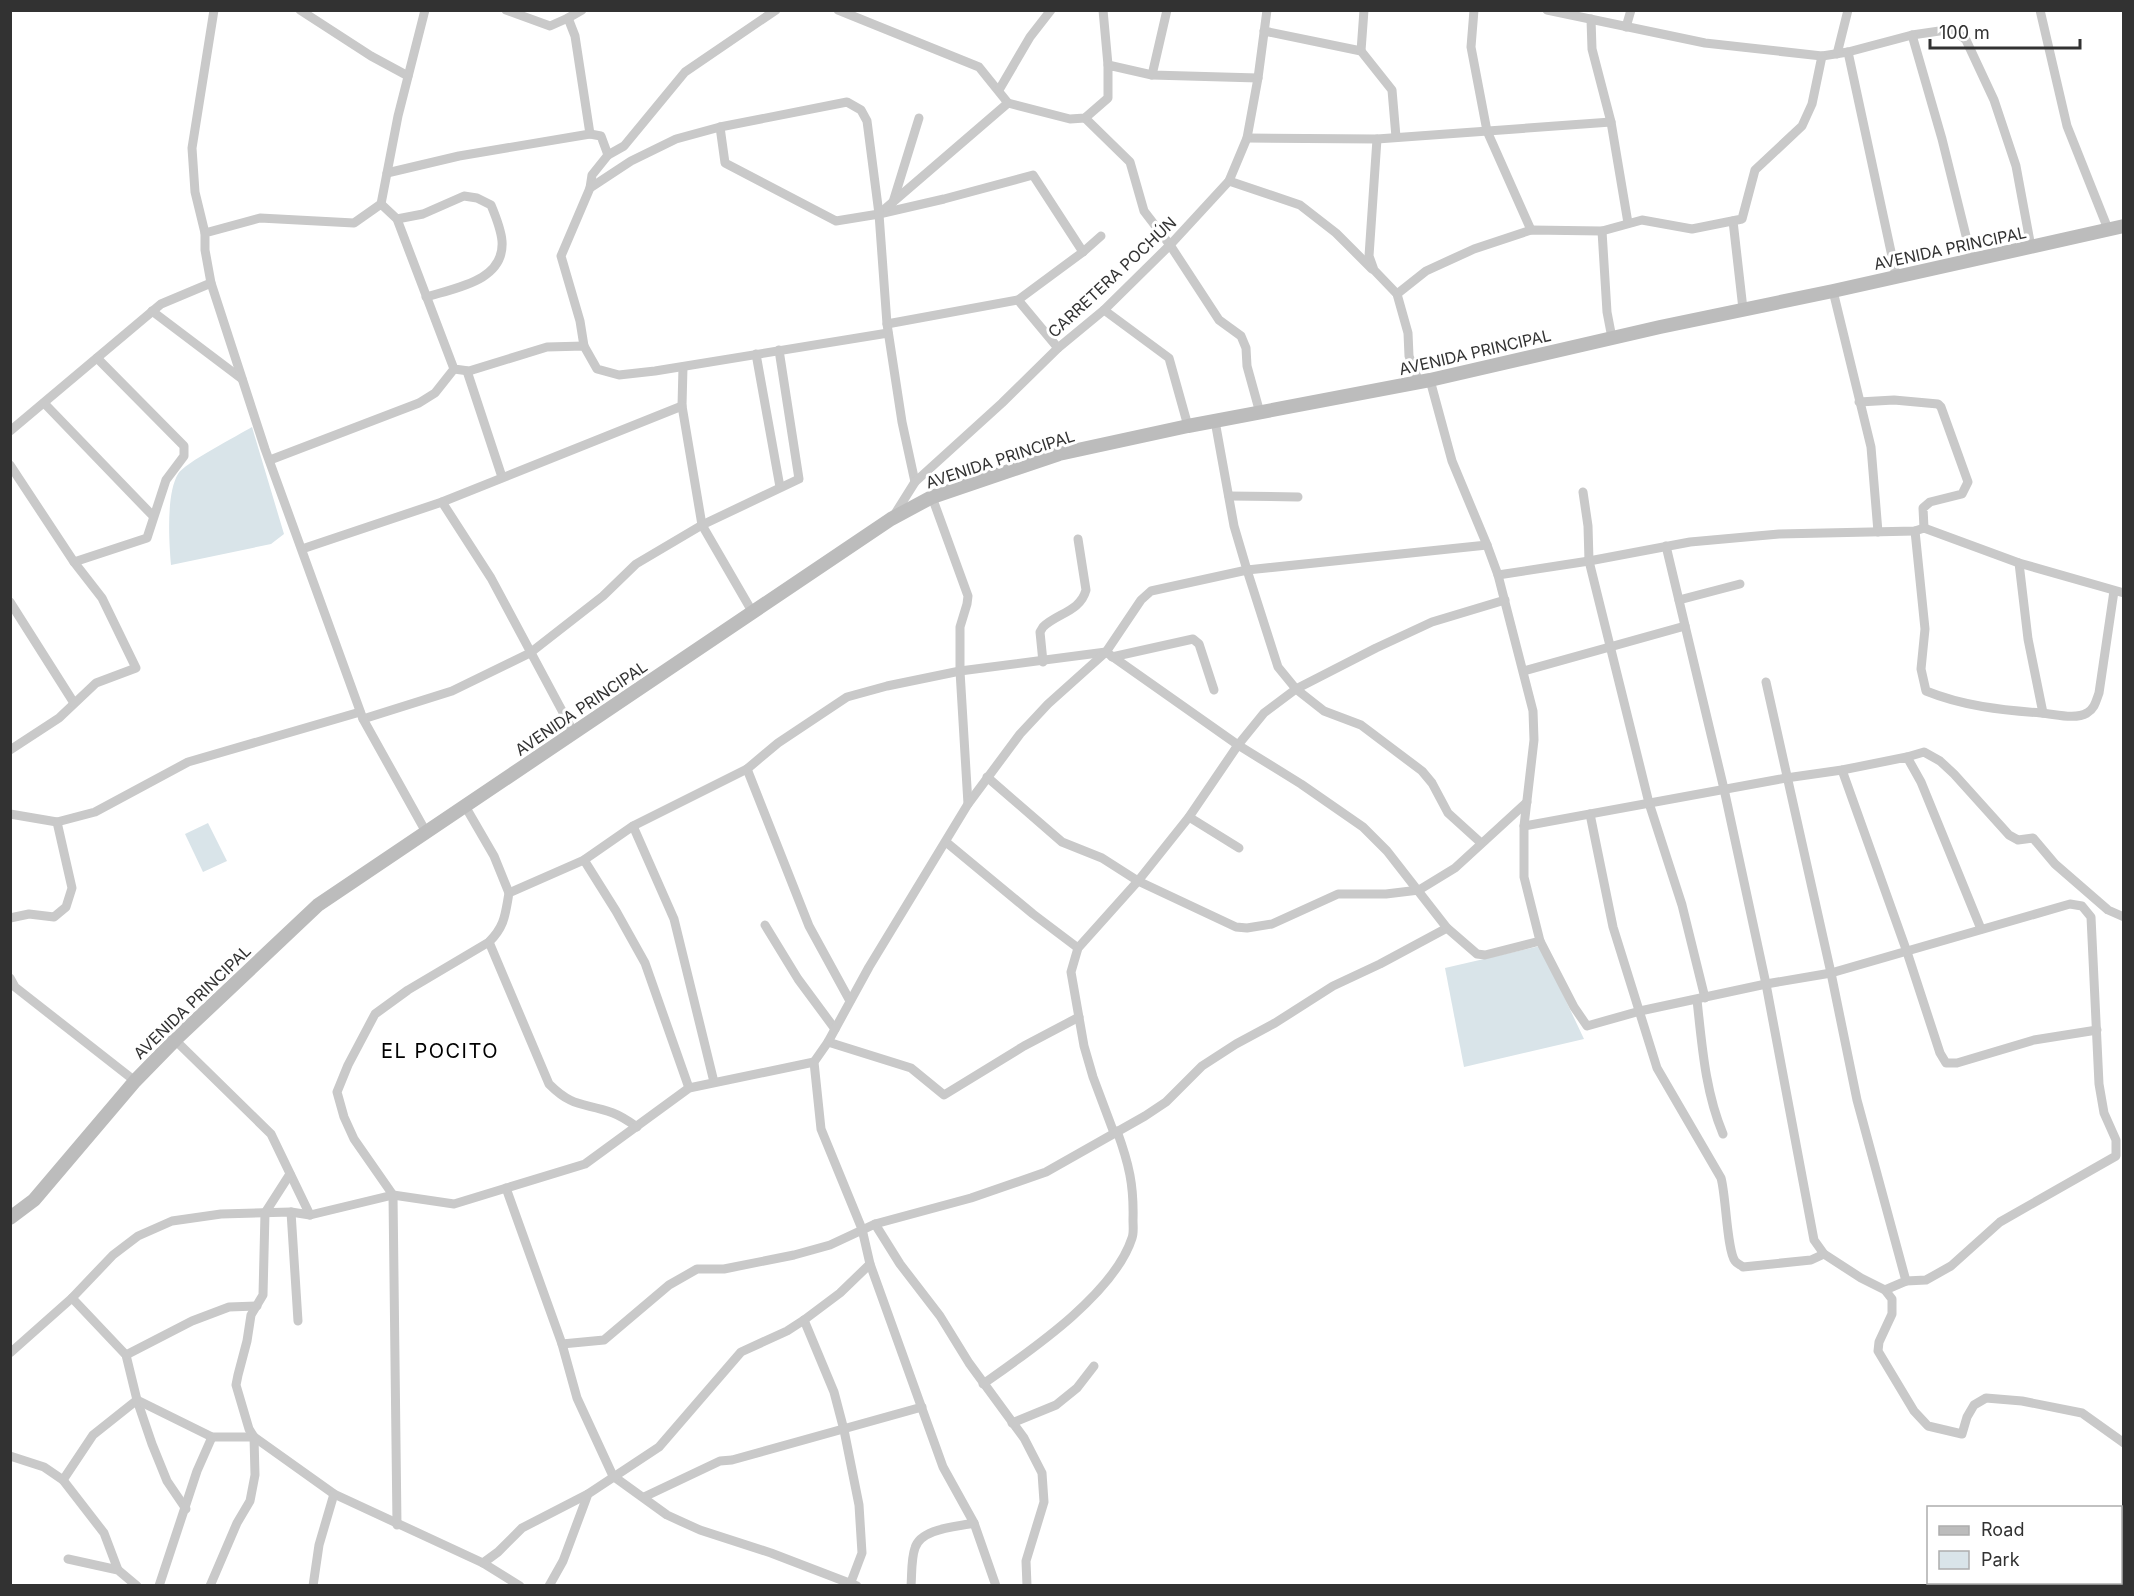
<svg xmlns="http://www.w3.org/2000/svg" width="2134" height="1596" font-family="Inter,sans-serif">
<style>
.green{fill:#d9e4e9}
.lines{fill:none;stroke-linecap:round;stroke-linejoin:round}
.minor{stroke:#c9c9c9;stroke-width:9}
.secondary{stroke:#bcbcbc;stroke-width:14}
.labels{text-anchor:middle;stroke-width:6;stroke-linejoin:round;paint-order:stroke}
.street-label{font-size:16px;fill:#323232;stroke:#fff}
.quarter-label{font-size:20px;letter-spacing:1.5px;fill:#000;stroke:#fff}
</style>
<rect width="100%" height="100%" fill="#fff"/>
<!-- green -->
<g class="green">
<path d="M252,427L284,534L271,544L171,565C169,542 166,494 178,474C184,463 239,435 252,427Z"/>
<polygon points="208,823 227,861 203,872 185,834"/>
<polygon points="1540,946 1584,1039 1464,1067 1445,968"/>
</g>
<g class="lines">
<!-- minor -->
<g class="minor">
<polyline points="300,10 371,56 408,76"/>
<polyline points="506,10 550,26 568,18 575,36 590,134"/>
<polyline points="838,10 979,67 1008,103"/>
<polyline points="1103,10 1108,65"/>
<polyline points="1474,10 1471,47 1487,131 1531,230"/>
<polyline points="1547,10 1705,43 1822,56 1848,52 1912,35 1953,29 1966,40 1994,100 2016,166 2031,247"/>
<polyline points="2040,10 2067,126 2108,229"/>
<polyline points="568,18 582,10"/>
<polyline points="1591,19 1592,49 1611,122 1628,223"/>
<polyline points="1626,27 1631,10"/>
<polyline points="1264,31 1361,51 1392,90 1396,137"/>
<polyline points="1912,35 1942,139 1972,260"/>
<polyline points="1361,51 1364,10"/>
<polyline points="1848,52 1896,275"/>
<polyline points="1837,54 1848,10"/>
<polyline points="1152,75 1167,10"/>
<polyline points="999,90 1030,37 1051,10"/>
<polyline points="1085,118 1130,162 1144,211 1170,245 1219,320 1241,336 1246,348 1247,366 1260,413"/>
<polyline points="720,127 725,163 836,221 879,214 944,199 1033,175 1083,252"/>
<polyline points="1247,138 1377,139 1611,122"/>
<polyline points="1377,139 1369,256 1374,270 1397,294 1408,333 1409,356 1419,382"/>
<polyline points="608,155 624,146 685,72 776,10"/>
<polyline points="387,173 459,156 590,134 601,136 608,155 592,175 590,188"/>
<polyline points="1229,181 1300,205 1336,233 1372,269"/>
<polyline points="893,202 919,118"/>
<polyline points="381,204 398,116 425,10"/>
<polyline points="879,214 1008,103 1070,119 1085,118 1108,98 1108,65 1152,75 1258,78"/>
<path d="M397,219L423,214L464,196L477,198L491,205C496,217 501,229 502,241C505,281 455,288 426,297"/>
<polyline points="1733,221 1743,309"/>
<polyline points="1602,231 1607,312 1612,338"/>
<polyline points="205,233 195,192 192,148 214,10"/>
<polyline points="1833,291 1871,447 1878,532"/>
<polyline points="1397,294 1426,271 1474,249 1531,230 1602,231 1642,220 1692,229 1742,219 1755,170 1802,126 1812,104 1822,56"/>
<polyline points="1018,300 1058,348"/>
<polyline points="1104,310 1169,358 1188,426"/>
<polyline points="152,311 242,379"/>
<polyline points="887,324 1018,300 1083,252 1101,236"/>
<polyline points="584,346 580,321 561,256 590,188 631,161 676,139 720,127 847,102 861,110 867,121 879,214 887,324 902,422 915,482"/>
<polyline points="756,354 780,487"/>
<polyline points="683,367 682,406 702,525 753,613"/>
<polyline points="467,371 502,477"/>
<polyline points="1859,402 1894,400 1938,404 1941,407 1968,482 1962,494 1930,502 1923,508 1924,528"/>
<polyline points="44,403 153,516"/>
<polyline points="1215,421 1234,526 1247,570 1487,545 1452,461 1430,380"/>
<polyline points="10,431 161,304 211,283"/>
<polyline points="270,460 419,403 435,393 454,369"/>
<polyline points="10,465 74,562 102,598 136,668 96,683 59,718 10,750"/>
<polyline points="1583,492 1588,526 1589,561 1649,803 1682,905 1705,998"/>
<polyline points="1229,496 1298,497"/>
<polyline points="932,497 968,596 967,604 960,627 960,671 968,804"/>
<polyline points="442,502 682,406"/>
<polyline points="893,517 915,482 1002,403 1058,348 1104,310 1170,245 1229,181 1247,138 1258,78 1267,10"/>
<path d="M1915,531L1925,629L1921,669L1926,691C1963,706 2001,710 2041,713C2055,714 2075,720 2087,713C2095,708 2096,701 2099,693L2114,591"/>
<polyline points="1666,546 1724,789 1766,984 1814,1240 1824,1254 1861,1278 1885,1290 1892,1299 1892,1314 1879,1342 1878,1351 1914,1411 1928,1426 1962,1434 1967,1417 1974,1405 1986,1398 2022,1401 2082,1413 2124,1443"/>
<polyline points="302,549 442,502 491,578 574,733"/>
<polyline points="74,562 147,538 166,480 184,456 184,446 97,358"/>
<polyline points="2019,563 2028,639 2043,713"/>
<polyline points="1498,575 1589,561 1690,542 1779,534 1915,531 1924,528 2019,563 2124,593"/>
<polyline points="1679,600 1740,584"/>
<polyline points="10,602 74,703"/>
<polyline points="1112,657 1193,639 1199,644 1214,690"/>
<path d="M1043,662L1040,632L1043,627C1057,613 1080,612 1086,590L1078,539"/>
<polyline points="1524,671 1685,626"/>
<polyline points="1766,682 1831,973 1857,1100 1906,1281 1885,1290"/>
<polyline points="363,719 452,691 530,653 603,596 636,564 702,525 799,479 779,350"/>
<polyline points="1907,757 1924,752 1940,761 1954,774 2009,835 2018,840 2033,838 2055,864 2108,910 2124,917"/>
<polyline points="747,769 809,926 850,1001"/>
<polyline points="1842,770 1907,952 1940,1053 1946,1063 1957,1063 2034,1040 2097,1030"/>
<polyline points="987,777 1062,842 1102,858 1138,881 1236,927 1247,928 1272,924 1338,894 1386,894 1419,890 1455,868 1527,802"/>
<polyline points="465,806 494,856 509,893"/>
<polyline points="10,814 57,822 95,812 188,762 360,712"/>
<path d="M1590,814L1613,927L1657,1068L1721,1178C1726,1195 1727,1251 1735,1261C1737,1264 1741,1265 1743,1267L1811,1260L1824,1254"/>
<polyline points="1189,817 1239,848"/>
<polyline points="633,826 674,919 714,1082"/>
<polyline points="1524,826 1786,778 1842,770 1907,757 1921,782 1981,929"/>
<polyline points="426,832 363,719 265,449 211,283 205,250 205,233 260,218 354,223 381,204 397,219 454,369 469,371 547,347 584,346 597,369 619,375 655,371 888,333"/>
<polyline points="946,842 1033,914 1078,948"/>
<polyline points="584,860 616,911 645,963 689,1088"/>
<polyline points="10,918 29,914 54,917 66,907 72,888 57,822"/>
<polyline points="765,925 798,979 835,1029"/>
<polyline points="1540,941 1574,1007 1587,1026 1640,1011 1766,984 1831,973 2070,904 2082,906 2091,917 2099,1084 2104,1113 2116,1140 2116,1156 2000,1222 1951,1266 1926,1280 1906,1281"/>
<path d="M489,942L549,1084C574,1109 584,1102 613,1113C621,1116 630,1122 637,1127"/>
<polyline points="10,978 15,987 135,1081"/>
<path d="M1697,1000C1702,1045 1705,1091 1723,1134"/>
<polyline points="175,1040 271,1134 310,1215 393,1195 454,1204 585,1164 689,1088 814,1062"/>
<polyline points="828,1042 911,1068 944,1095 1024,1046 1079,1017"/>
<polyline points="1114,1133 1093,1077 1084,1046 1071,972 1078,948 1138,881 1189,817 1238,745 1264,713 1296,689 1376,648 1432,622 1505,600"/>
<polyline points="506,1188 562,1344 577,1398 613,1476 667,1515 700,1530 771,1553 857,1586"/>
<polyline points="291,1212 298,1321"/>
<polyline points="875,1224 900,1264 940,1316 969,1363 1024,1438 1042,1473 1044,1502 1026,1561 1027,1586"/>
<polyline points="72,1298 126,1355 137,1400 152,1444 167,1481 186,1509"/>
<polyline points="804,1320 834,1392 844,1430 859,1505 862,1553 851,1582"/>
<polyline points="562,1344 604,1340 669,1285 697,1269 724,1269 794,1255 830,1245 875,1224 971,1198 1046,1172 1145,1116 1166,1102 1202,1066 1236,1044 1275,1023 1333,986 1380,964 1447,928"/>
<polyline points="10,1353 72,1298 113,1255 138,1236 172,1221 221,1214 291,1212 310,1215"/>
<polyline points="126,1355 192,1321 229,1307 257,1306"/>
<path d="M983,1384C1030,1351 1114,1294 1132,1238C1134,1233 1133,1226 1133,1220C1134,1185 1129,1164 1117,1131"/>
<polyline points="1012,1423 1056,1405 1077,1388 1094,1366"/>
<polyline points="10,1456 44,1467 63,1480 104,1533 118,1570"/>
<polyline points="63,1480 93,1435 137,1400 212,1437 254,1437 334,1494 483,1563 520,1586"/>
<polyline points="644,1497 720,1461 732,1460 922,1407"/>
<path d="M397,1525L393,1195L354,1139L344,1117L337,1092L348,1065L375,1014L408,990L489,942C505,926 505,915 509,893L584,860L633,826L747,769L778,743L847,697L887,686L960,671L1106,652L1238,745L1301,784L1363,827L1387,851L1447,928L1477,954L1485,955L1540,941L1524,877V826L1534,740L1533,711L1498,575L1487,545"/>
<polyline points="68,1559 118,1570 137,1586"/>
<polyline points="483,1563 498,1552 522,1528 588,1494"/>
<polyline points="159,1586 197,1471 212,1437"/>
<polyline points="210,1586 237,1523 250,1501 255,1475 254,1437 249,1429 236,1385 238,1375 247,1341 251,1315 263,1295 265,1213 290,1174"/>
<polyline points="313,1586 319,1545 334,1494"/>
<polyline points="549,1586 563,1561 588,1494 659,1447 741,1352 787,1331 804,1320 840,1293 870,1264"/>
<path d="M911,1586C912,1574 911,1559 915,1548C921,1528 957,1527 974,1523"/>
<polyline points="996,1586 974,1523 943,1467 870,1264 862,1229 821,1129 814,1062 828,1042 869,967 968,804 1020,734 1048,704 1106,652 1141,600 1151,591 1247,570 1278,667 1296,689 1324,711 1361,725 1422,771 1432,783 1448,813 1480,842"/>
</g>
<!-- secondary -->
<polyline class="secondary" points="10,1218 34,1200 135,1081 175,1040 318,905 891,519 932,497 1059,454 1188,426 1430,380 1660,327 1833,291 2124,226"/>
</g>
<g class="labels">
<!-- street labels -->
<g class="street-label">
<text transform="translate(1950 248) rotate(-12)" y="6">AVENIDA PRINCIPAL</text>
<text transform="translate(1112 277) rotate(-43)" y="6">CARRETERA POCHÚN</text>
<text transform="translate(1475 352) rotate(-13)" y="6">AVENIDA PRINCIPAL</text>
<text transform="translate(1000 459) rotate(-18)" y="6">AVENIDA PRINCIPAL</text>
<text transform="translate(581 708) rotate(-34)" y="6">AVENIDA PRINCIPAL</text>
<text transform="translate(192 1002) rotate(-44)" y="6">AVENIDA PRINCIPAL</text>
</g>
<!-- quarter labels -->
<g class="quarter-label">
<text x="440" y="1058">EL POCITO</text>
</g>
</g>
<!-- border -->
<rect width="2134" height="1596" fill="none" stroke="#323232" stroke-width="24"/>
<!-- legend -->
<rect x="1927" y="1506" width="195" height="78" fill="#ffffff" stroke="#adadad" stroke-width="1.5"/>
<rect x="1939" y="1526" width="30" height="9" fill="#bcbcbc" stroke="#adadad" stroke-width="1.5"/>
<text x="1981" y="1536" font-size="18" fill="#323232">Road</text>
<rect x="1939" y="1551" width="30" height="18" fill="#d9e4e9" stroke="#adadad" stroke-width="1.5"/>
<text x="1981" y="1566" font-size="18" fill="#323232">Park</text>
<!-- scale -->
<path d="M1930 39v9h150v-9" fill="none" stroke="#323232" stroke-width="3"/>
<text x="1939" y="39" font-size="18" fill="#323232" stroke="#ffffff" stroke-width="4.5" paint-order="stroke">100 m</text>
</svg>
